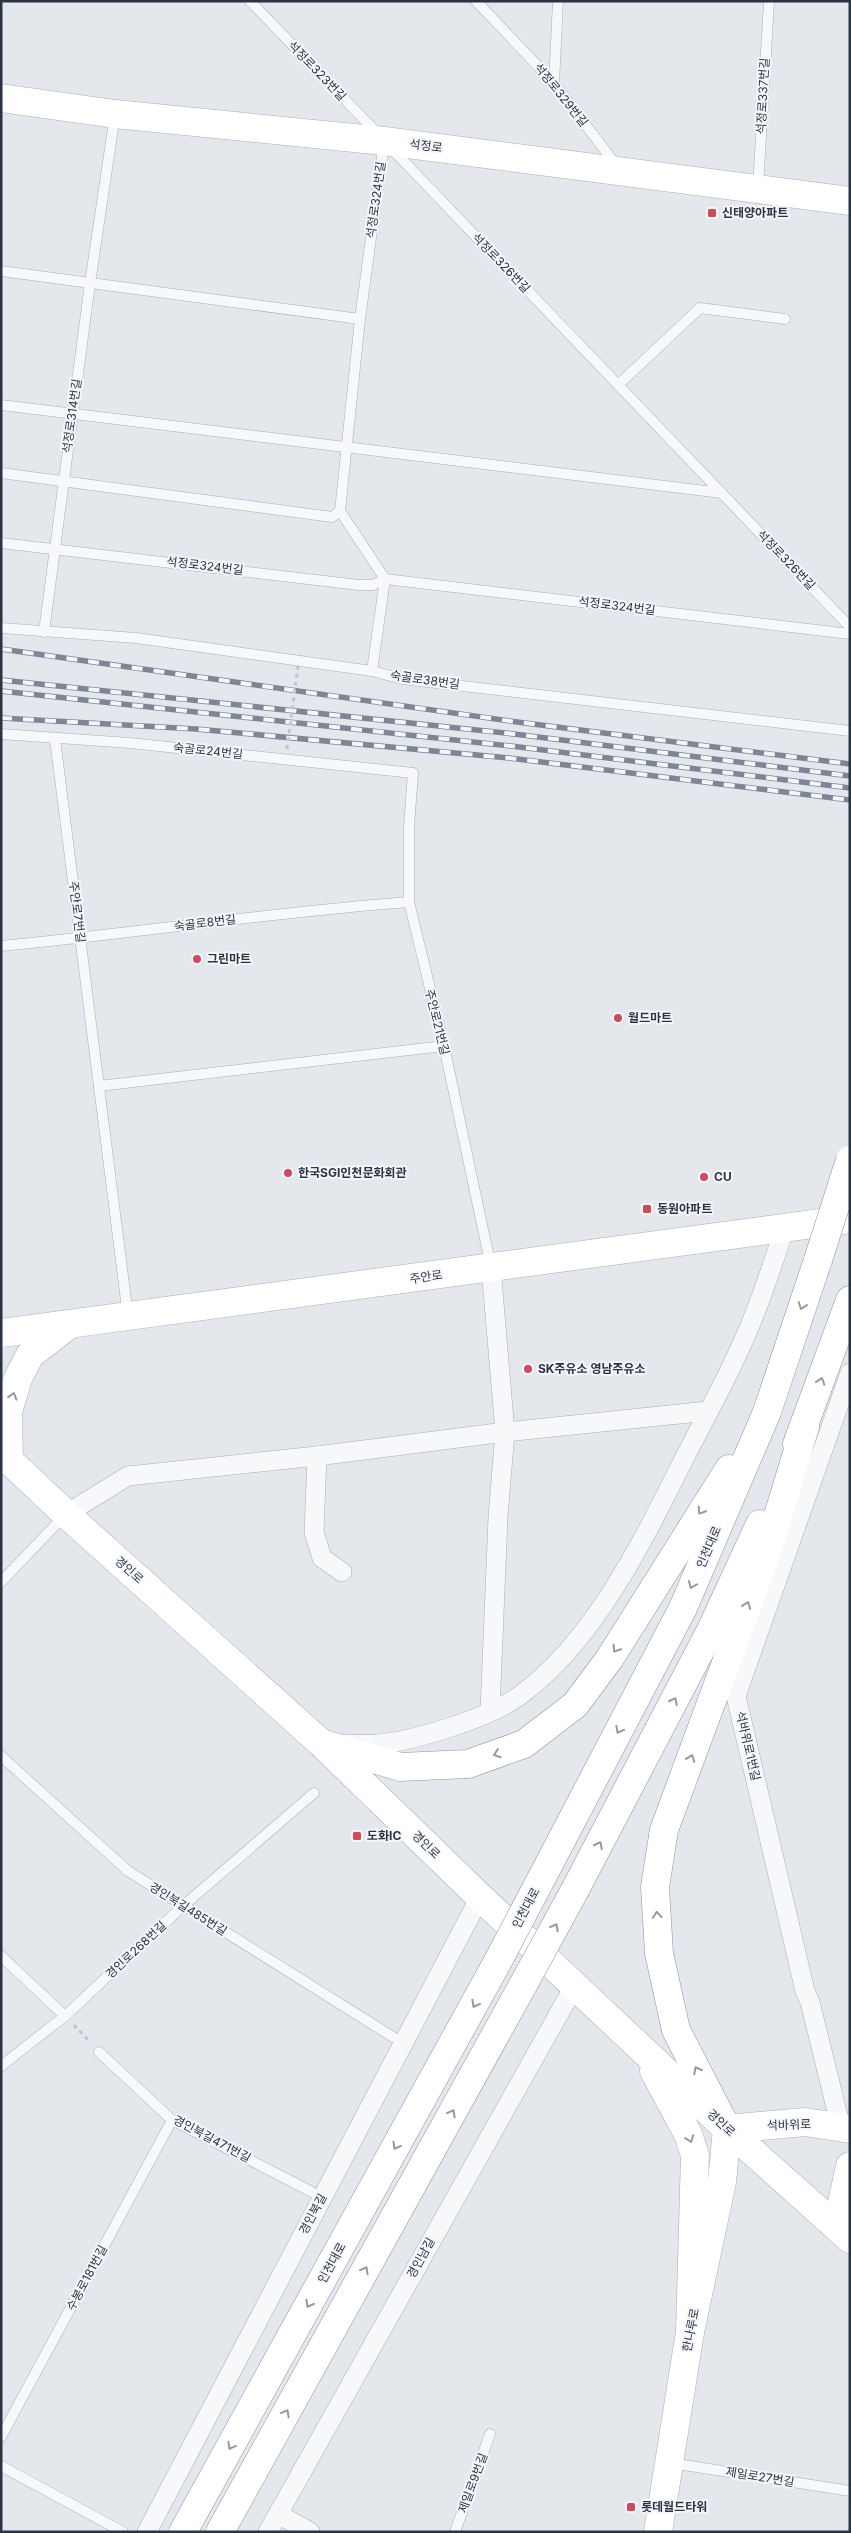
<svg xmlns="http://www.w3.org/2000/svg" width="851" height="2533" font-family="Inter,'Noto Sans KR',sans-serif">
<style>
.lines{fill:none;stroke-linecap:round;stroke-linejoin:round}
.lane-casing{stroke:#a9aeb7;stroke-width:11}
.street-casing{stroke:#a9aeb7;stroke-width:20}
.secondary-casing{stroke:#a9aeb7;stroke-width:29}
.primary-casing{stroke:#a3abb8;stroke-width:29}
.highway-casing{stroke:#8b94a3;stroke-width:29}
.path{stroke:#c2c5cb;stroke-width:3;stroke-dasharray:4 4;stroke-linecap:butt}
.lane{stroke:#f7f8fa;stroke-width:10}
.street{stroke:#f7f8fa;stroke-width:19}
.secondary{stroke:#fff;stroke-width:28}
.primary{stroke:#fff;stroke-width:28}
.highway{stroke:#fff;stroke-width:28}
.rail-casing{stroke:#7d8696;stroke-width:5.5}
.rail{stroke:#f4f6f9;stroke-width:4;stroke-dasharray:11;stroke-linecap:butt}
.highway-bridge-casing{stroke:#8b94a3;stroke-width:29;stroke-linecap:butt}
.path-bridge{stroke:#c2c5cb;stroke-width:3;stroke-dasharray:4 4;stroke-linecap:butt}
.highway-bridge{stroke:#fff;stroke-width:28}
.oneway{stroke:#959aa2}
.poi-dot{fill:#d1495b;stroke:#f4f6f9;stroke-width:2}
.labels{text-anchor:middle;stroke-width:4;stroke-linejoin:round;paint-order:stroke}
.street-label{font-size:12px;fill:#2b3445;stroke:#f4f6f9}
.poi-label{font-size:12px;font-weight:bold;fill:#2b3445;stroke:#f4f6f9;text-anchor:start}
</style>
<rect width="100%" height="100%" fill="#e4e7ec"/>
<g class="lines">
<!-- lane casing -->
<g class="lane-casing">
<g id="lane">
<polyline points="250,1 378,134"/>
<polyline points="476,1 554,83 616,165"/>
<polyline points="554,83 558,1"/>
<polyline points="391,148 850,627"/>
<polyline points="758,187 769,1"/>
<polyline points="1,271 360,319"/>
<polyline points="618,385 700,308 785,319"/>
<polyline points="1,405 722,493"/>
<polyline points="1,473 332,517 340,511"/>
<polyline points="1,543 359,585 373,585 385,579 850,634"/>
<polyline points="1,628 136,638 372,671 402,679 850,731"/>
<polyline points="44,632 90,283 115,115"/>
<polyline points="372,671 385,579 340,511 360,319 384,142"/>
<polyline points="1,734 130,743 413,773 409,827 409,902 444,1046 491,1267"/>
<polyline points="55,739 128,1316"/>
<path d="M1,946C137,933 273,912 409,902"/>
<polyline points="99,1086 444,1046"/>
<polyline points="1,1582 66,1514"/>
<polyline points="1,1756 128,1871 393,2037"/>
<polyline points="1,1956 65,2016"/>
<polyline points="99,2052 172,2120 312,2192"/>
<polyline points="1,2066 65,2016 183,1906 314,1793"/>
<polyline points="1,2437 172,2120"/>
<polyline points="671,2463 850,2491"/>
<polyline points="1,2466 123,2532"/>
<polyline points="455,2532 490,2434"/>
</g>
</g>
<!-- street casing -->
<g class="street-casing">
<g id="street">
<polyline points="66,1514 128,1476 317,1456"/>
<polyline points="342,1572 322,1558 314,1532 317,1456 505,1432 708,1411"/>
<polyline points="490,1712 498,1517 505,1432 491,1268"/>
<path d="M346,1744C356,1744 367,1745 377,1744C412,1742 491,1717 519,1696C593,1643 642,1543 682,1463C707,1414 735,1364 755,1313C766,1285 775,1256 785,1228"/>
<polyline points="841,2128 810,2002 805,1991 736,1696 850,1373"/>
<polyline points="278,2514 310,2532"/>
<polyline points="147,2532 480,1897"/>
<polyline points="268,2532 575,1985"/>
</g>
</g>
<!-- secondary casing -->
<g class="secondary-casing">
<g id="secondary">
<polyline points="1,98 115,114 384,141 850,201"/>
<polyline points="1,1333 850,1219"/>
<polyline points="658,2532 690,2332 722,2182 727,2129 805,2122 850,2129"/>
</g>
</g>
<!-- primary casing -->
<g class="primary-casing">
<g id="primary">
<polyline points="1,1453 66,1514 321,1743 480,1897 727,2129 850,2239"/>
<polyline points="9,1461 8,1412 18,1378 30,1355 70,1324"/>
<polyline points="654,2071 688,2134 695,2155 690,2332"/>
<polyline points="850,2166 841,2207 850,2227"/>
</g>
</g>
<!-- highway casing -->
<g class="highway-casing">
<g id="highway">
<polyline points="797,1444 850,1300"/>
<polyline points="321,1743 400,1767 468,1764 524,1744 575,1705 610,1658 729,1469"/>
<polyline points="549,1864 683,1608 767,1412 818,1260"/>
<polyline points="576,1888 711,1630 760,1524"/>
<polyline points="727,2129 676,2030 659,1953 655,1887 664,1830 767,1552 805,1427"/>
<polyline points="183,2532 498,1961"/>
<polyline points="220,2532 523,1985"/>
</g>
</g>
<!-- path -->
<polyline class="path" points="74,2025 90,2042"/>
<!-- lane -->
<use href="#lane" class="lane"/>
<!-- street -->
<use href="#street" class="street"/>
<!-- secondary -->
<use href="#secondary" class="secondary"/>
<!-- primary -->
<use href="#primary" class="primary"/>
<!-- highway -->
<use href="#highway" class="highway"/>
<!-- rail casing -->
<g class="rail-casing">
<g id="rail">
<polyline points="1,649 517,722 850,764"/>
<polyline points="1,680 514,734 850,776"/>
<polyline points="1,691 511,746 850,788"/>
<polyline points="1,718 196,729 509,758 850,800"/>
</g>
</g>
<!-- rail -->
<use href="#rail" class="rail"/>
<!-- highway-bridge casing -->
<g class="highway-bridge-casing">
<g id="highway-bridge">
<polyline points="818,1260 850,1160"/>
<polyline points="498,1961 549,1864"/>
<polyline points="523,1985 576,1888"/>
</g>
</g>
<!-- path-bridge -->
<polyline class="path-bridge" points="287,749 298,666"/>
<!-- highway-bridge -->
<use href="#highway-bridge" class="highway-bridge"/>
</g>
<!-- one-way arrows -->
<defs><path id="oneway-chevron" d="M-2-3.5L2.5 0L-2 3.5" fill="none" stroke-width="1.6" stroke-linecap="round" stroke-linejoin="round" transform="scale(1.25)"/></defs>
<g class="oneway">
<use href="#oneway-chevron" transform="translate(802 1306) rotate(109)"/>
<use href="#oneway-chevron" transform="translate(821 1381) rotate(-71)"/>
<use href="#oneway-chevron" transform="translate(13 1396) rotate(-73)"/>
<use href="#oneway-chevron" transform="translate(701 1511) rotate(123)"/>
<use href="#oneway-chevron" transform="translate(692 1585) rotate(113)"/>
<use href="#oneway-chevron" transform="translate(747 1605) rotate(-70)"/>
<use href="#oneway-chevron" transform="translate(616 1649) rotate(122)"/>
<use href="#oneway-chevron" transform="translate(674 1701) rotate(-63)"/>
<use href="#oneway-chevron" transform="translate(619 1730) rotate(118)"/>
<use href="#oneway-chevron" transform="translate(497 1754) rotate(161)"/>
<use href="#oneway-chevron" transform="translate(691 1758) rotate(-70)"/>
<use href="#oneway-chevron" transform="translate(599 1845) rotate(-63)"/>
<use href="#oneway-chevron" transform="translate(657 1915) rotate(-94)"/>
<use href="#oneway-chevron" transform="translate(555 1927) rotate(-61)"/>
<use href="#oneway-chevron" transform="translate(475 2004) rotate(119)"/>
<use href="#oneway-chevron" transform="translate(697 2070) rotate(-118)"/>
<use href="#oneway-chevron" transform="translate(452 2113) rotate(-61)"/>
<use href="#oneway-chevron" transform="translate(690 2139) rotate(70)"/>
<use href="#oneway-chevron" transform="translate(396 2146) rotate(119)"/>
<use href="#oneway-chevron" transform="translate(365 2270) rotate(-61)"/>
<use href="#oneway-chevron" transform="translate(309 2304) rotate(119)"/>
<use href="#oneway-chevron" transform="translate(286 2413) rotate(-61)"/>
<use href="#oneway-chevron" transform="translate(231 2446) rotate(119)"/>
</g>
<!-- markers -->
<g class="poi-dot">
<rect x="707" y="208" width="10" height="10" rx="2.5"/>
<circle cx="197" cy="959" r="5"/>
<circle cx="618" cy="1018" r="5"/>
<circle cx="288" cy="1173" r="5"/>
<circle cx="704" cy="1177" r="5"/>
<rect x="642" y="1204" width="10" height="10" rx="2.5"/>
<circle cx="528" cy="1369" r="5"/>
<rect x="352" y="1831" width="10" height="10" rx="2.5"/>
<rect x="626" y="2502" width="10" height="10" rx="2.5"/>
</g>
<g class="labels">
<!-- street labels -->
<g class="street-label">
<text transform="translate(317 71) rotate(46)" y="4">석정로323번길</text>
<text transform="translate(561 95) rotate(51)" y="4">석정로329번길</text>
<text transform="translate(763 96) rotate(-87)" y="4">석정로337번길</text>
<text transform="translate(426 146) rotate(7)" y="4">석정로</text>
<text transform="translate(376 200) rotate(-82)" y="4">석정로324번길</text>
<text transform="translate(501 263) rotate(46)" y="4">석정로326번길</text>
<text transform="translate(72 416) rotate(-82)" y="4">석정로314번길</text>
<text transform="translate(786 560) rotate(46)" y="4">석정로326번길</text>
<text transform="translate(205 566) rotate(7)" y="4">석정로324번길</text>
<text transform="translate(617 606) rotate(7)" y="4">석정로324번길</text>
<text transform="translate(425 680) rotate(8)" y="4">숙골로38번길</text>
<text transform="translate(208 751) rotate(6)" y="4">숙골로24번길</text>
<text transform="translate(77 912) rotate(83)" y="4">주안로7번길</text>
<text transform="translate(205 923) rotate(-7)" y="4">숙골로8번길</text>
<text transform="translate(437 1022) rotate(76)" y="4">주안로21번길</text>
<text transform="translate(426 1277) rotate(-8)" y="4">주안로</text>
<text transform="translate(709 1547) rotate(-67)" y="4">인천대로</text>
<text transform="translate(129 1570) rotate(42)" y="4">경인로</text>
<text transform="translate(748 1746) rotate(77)" y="4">석바위로1번길</text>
<text transform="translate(426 1845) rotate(44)" y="4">경인로</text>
<text transform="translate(526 1908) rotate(-62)" y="4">인천대로</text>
<text transform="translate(188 1909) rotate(32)" y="4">경인북길485번길</text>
<text transform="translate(136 1950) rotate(-43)" y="4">경인로268번길</text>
<text transform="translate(721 2123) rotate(43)" y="4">경인로</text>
<text transform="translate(789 2125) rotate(-2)" y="4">석바위로</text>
<text transform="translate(212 2139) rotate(28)" y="4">경인북길471번길</text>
<text transform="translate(313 2214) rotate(-62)" y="4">경인북길</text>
<text transform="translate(421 2258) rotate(-61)" y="4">경인남길</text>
<text transform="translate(332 2263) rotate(-61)" y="4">인천대로</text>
<text transform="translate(87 2278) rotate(-62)" y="4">수봉로181번길</text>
<text transform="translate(691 2330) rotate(-79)" y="4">한나루로</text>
<text transform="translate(760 2477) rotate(9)" y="4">제일로27번길</text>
<text transform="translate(473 2483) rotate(-70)" y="4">제일로9번길</text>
</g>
<!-- poi labels -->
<g class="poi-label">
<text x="722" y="217">신태양아파트</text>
<text x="207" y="963">그린마트</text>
<text x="628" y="1022">월드마트</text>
<text x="298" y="1177">한국SGI인천문화회관</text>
<text x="714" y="1181">CU</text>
<text x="657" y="1213">동원아파트</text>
<text x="538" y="1373">SK주유소 영남주유소</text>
<text x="367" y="1840">도화IC</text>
<text x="641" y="2511">롯데월드타워</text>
</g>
</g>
<!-- border -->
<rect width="851" height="2533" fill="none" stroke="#2b3445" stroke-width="5"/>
</svg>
